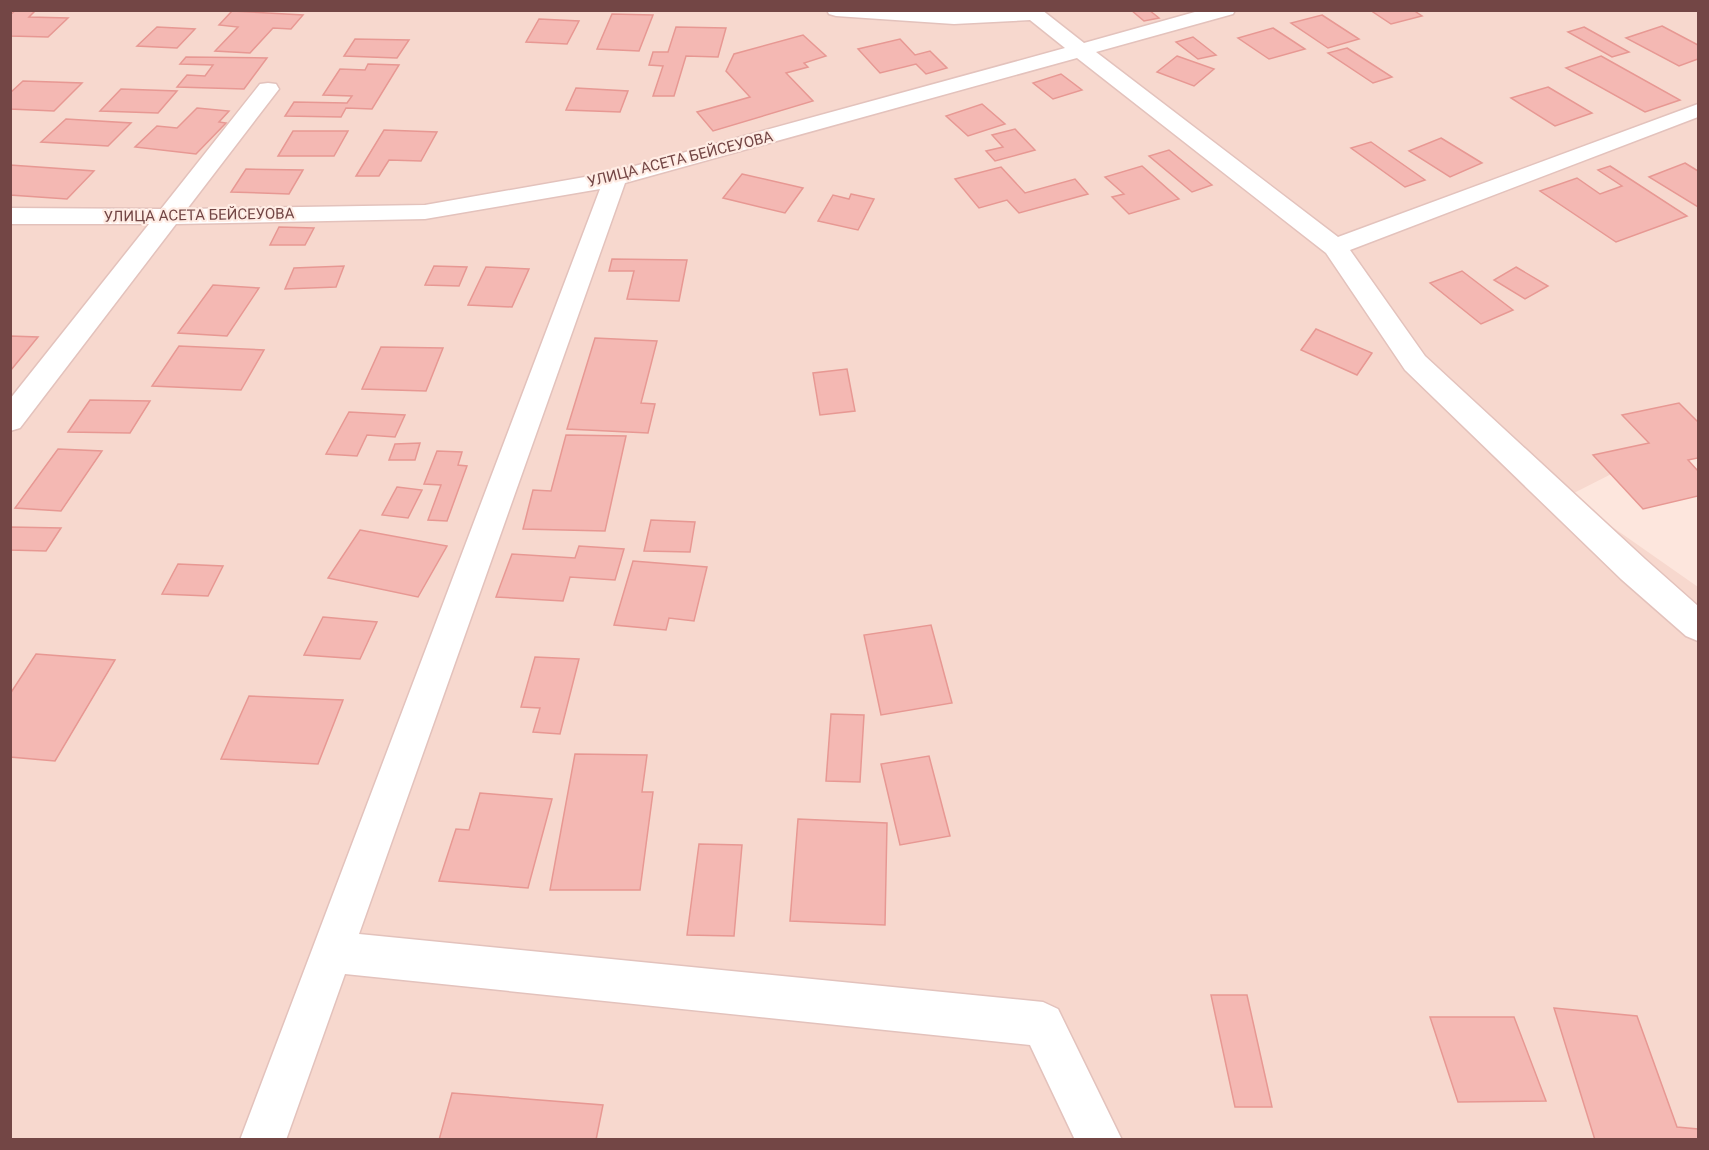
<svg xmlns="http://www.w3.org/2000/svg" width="1709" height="1150" font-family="Roboto,sans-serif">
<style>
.residential{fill:#f7d8ce}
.building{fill:#f4b8b3;stroke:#e79893;stroke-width:1.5}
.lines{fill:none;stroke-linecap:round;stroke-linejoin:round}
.minor-casing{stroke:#e3c2bc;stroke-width:3}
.minor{fill:#fff;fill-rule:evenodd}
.labels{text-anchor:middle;stroke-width:4.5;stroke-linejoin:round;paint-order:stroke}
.far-street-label{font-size:15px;fill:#734645;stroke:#ffece4}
</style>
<rect width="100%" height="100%" fill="#fde6dd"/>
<!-- residential -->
<polygon class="residential" points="10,11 1698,11 1698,430 1568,496 1698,587 1698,1139 11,1139"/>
<!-- building -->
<g class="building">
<polygon points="16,10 36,10 29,17 68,18 48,37 10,36 10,15"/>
<polygon points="1131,10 1149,10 1159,18 1144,21"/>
<polygon points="1370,10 1413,10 1422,16 1391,24"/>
<polygon points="232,11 303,15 291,29 273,28 250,53 215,51 238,27 219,25"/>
<polygon points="612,14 653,15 639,51 597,49"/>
<polygon points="1322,15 1359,39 1328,48 1291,23"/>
<polygon points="539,19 579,21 567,44 526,42"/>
<polygon points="1662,26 1698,45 1698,59 1679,66 1626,38"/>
<polygon points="157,27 195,29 177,48 137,46"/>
<polygon points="676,27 726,28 718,57 686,56 674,96 653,96 663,66 649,65 653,52 668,52"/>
<polygon points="1584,27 1629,52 1612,57 1568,32"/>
<polygon points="1273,28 1305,49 1269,59 1238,38"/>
<polygon points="803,35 826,56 804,63 808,67 786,73 813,101 713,131 697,112 750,97 726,71 734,54"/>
<polygon points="1193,37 1216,55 1198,59 1176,42"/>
<polygon points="355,39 409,40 397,58 344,56"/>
<polygon points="900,39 915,55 930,51 947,68 926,74 916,64 880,73 858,49"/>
<polygon points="1347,48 1392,77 1373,83 1328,53"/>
<polygon points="1177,56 1214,69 1194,86 1157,72"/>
<polygon points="1601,56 1680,100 1645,112 1566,68"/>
<polygon points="186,57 267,58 244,89 177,87 187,75 205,76 213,65 180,64"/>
<polygon points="368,64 399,65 372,109 346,108 341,117 285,116 294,102 347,103 352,96 323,95 340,69 365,70"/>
<polygon points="1061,74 1082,90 1053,99 1033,83"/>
<polygon points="23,81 82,83 54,111 10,109 10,93"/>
<polygon points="1548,87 1592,113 1555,126 1511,98"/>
<polygon points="576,88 628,91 620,112 566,110"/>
<polygon points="121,89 177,91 158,113 100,111"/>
<polygon points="982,104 1005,124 968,136 946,116"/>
<polygon points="197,108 229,111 219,122 226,123 196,154 135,147 157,126 177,128"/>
<polygon points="66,119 131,123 108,146 41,142"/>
<polygon points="1015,129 1035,150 995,161 986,151 1003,147 992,135"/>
<polygon points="384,130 437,132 421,161 389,160 379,176 356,176"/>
<polygon points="293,131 348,131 334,156 278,156"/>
<polygon points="1441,138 1482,163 1450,177 1409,151"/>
<polygon points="1371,142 1425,180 1405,187 1351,148"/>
<polygon points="1169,150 1212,185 1192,192 1149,156"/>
<polygon points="1685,163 1698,171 1698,207 1649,177"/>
<polygon points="10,165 94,171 67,199 10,195"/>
<polygon points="1142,166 1179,199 1129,214 1112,197 1124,194 1105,177"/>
<polygon points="1610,166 1687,216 1616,242 1540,191 1577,178 1600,194 1622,186 1598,170"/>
<polygon points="1001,167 1025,193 1075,179 1088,194 1019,213 1007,200 979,208 955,179"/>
<polygon points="246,169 303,170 289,194 231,192"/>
<polygon points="742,174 803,188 785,213 723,198"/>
<polygon points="851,194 874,199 858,230 818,221 833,195 849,199"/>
<polygon points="279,227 314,228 305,245 270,245"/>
<polygon points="612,259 687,260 679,301 627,299 634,271 609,271"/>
<polygon points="344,266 336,287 285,289 294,268"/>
<polygon points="434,266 467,267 459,286 425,285"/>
<polygon points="486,267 529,269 512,307 468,305"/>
<polygon points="1516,267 1548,286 1525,299 1494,280"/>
<polygon points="1462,271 1513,310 1481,324 1430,283"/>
<polygon points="213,285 259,288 227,336 178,333"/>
<polygon points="1316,329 1372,353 1357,375 1301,350"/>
<polygon points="10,336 38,337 11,370 10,370"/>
<polygon points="595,338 657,341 641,403 655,404 648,433 567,429"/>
<polygon points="179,346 264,350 241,390 152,386"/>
<polygon points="381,347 443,348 426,391 362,389"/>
<polygon points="847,369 855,411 820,415 813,373"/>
<polygon points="90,400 150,401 130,433 68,432"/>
<polygon points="1679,403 1698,422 1698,458 1688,460 1698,471 1698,496 1643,509 1593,455 1649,443 1622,415"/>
<polygon points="349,412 405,415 395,437 367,435 357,456 326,454"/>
<polygon points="566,435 626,436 605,531 523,529 533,490 551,491"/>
<polygon points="420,443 415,460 389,460 395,444"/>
<polygon points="58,449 102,451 61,511 15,508"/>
<polygon points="437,451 462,452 458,465 467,466 447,521 428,520 441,485 424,484"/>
<polygon points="397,487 422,490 408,518 382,515"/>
<polygon points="651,520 695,522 690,552 644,551"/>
<polygon points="10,527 61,528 46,551 10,550"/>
<polygon points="360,530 447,546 418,597 328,578"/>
<polygon points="579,546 624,549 615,580 570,577 563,601 496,597 512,554 575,558"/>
<polygon points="633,561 707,567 694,621 669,618 666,630 614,625"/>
<polygon points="178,564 223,566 208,596 162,594"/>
<polygon points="323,617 377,622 360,659 304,655"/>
<polygon points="931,625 952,703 881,715 864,635"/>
<polygon points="36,654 115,660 55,761 10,757 10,694"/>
<polygon points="535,657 579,659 560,734 533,732 540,708 521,707"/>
<polygon points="249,696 343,700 318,764 221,759"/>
<polygon points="831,714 864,715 860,782 826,781"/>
<polygon points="575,754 647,755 642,792 653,792 640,890 550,890"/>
<polygon points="929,756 950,836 900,845 881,764"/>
<polygon points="480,793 552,799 528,888 439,881 456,829 469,830"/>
<polygon points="798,819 887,823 885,925 790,921"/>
<polygon points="699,844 742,845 734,936 687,935"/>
<polygon points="1211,995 1247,995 1272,1107 1235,1107"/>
<polygon points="1554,1008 1637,1016 1677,1127 1698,1129 1698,1140 1595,1140"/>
<polygon points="1430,1017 1514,1017 1546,1101 1458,1102"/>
<polygon points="452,1093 603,1105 596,1140 439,1140"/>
</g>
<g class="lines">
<!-- minor casing -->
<g class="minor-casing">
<polygon id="minor" points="827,10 1042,10 1084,43 1202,10 1235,10 1233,14 1096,52 1338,237 1698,104 1698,117 1350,250 1425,356 1645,559 1698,606 1698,641 1686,636 1621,579 1405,370 1326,253 1077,58 625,183 359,934 1043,1002 1058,1009 1122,1140 1075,1140 1030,1045 345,974 286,1140 240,1140 600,189 425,219 176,224 20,428 10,431 10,399 149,224 10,224 10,208 161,209 260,84 268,83 276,84 279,89 187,209 425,205 613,172 1065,48 1030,20 954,24 836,16 829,14"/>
</g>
<!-- minor -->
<use href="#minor" class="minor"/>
</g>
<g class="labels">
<!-- far-street labels -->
<g class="far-street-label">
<text transform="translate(680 159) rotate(-14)" y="5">УЛИЦА АСЕТА БЕЙСЕУОВА</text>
<text transform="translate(199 215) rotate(-1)" y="5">УЛИЦА АСЕТА БЕЙСЕУОВА</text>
</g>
</g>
<!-- border -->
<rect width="1709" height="1150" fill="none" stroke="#734645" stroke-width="24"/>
</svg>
